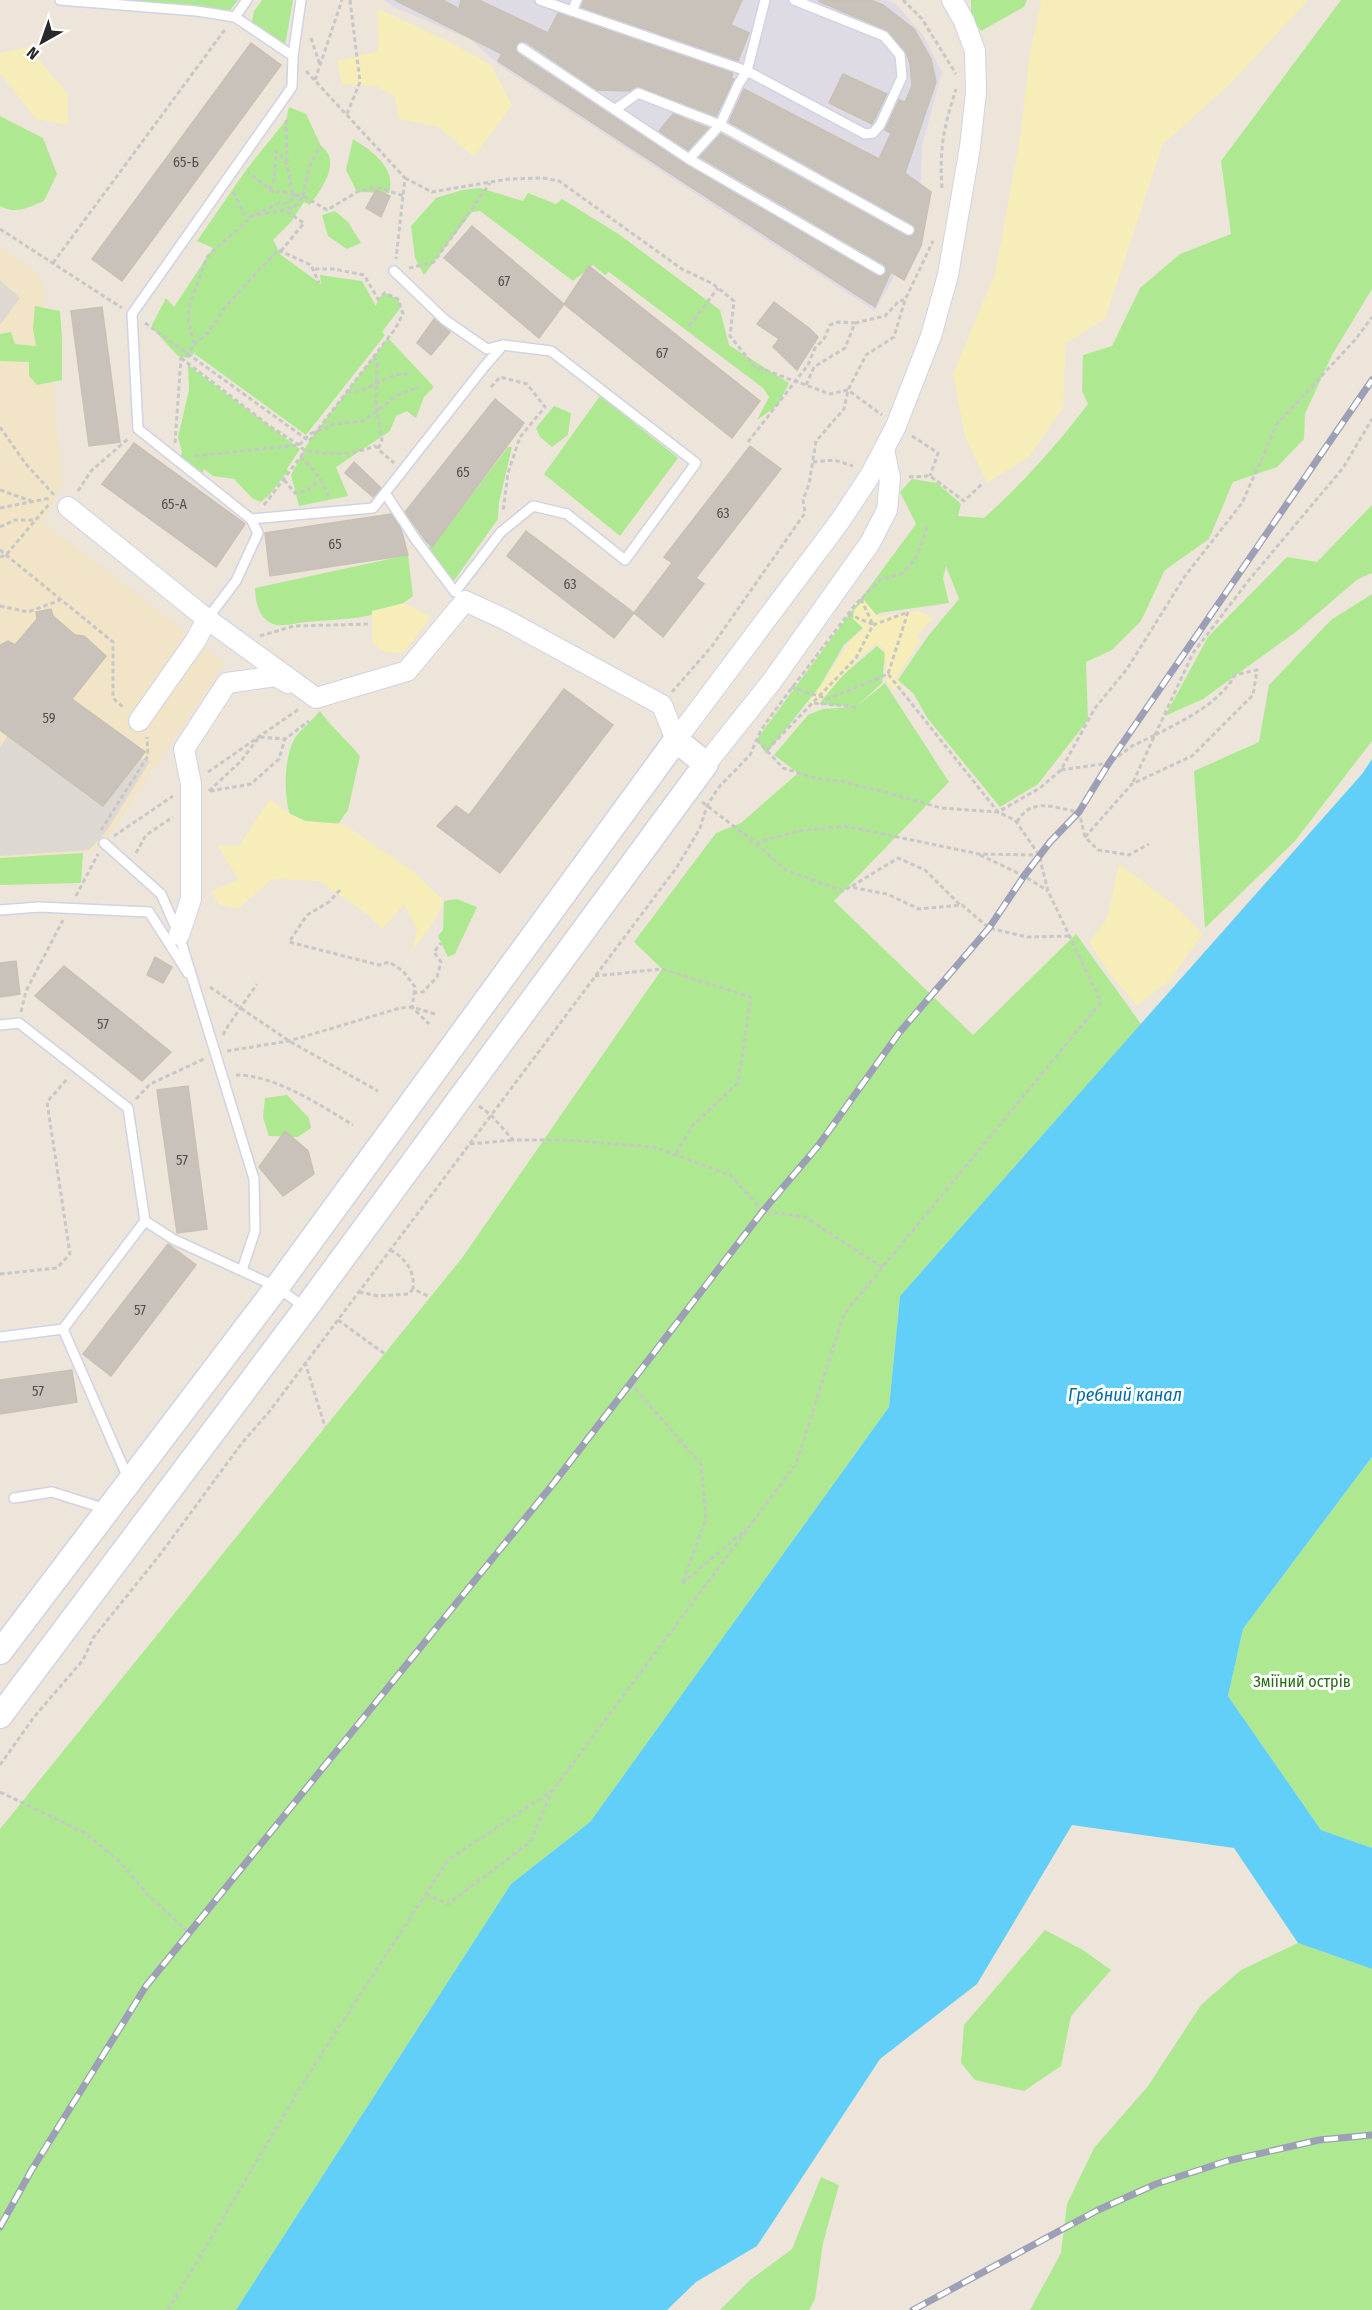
<svg xmlns="http://www.w3.org/2000/svg" width="1372" height="2310" font-family="'Fira Sans Condensed',sans-serif">
<style>
.industrial{fill:#dedbe5}
.education{fill:#f1e4c7}
.green{fill:#aee991}
.sand{fill:#f6edb9}
.plaza{fill:#ddd8d1}
.water{fill:#62cff9}
.building{fill:#c8c2ba;stroke:#c8c1b3;stroke-width:1.5}
.lines{fill:none;stroke-linecap:round;stroke-linejoin:round}
.service-casing{stroke:#cfd3e4;stroke-width:12}
.minor-casing{stroke:#cfd3e4;stroke-width:22}
.tertiary-casing{stroke:#cfd3e4;stroke-width:27}
.path{stroke:#c7c7c7;stroke-width:3;stroke-dasharray:4.5 3;stroke-linecap:butt}
.service{stroke:#fff;stroke-width:9}
.minor{stroke:#fff;stroke-width:20}
.tertiary{stroke:#fff;stroke-width:24}
.rail-casing{stroke:#9c9fb6;stroke-width:7}
.rail{stroke:#fff;stroke-width:4.5;stroke-dasharray:14;stroke-linecap:butt}
.labels{text-anchor:middle;stroke-width:6;stroke-linejoin:round;paint-order:stroke}
.number-label{font-size:14px;fill:#514f4d}
.park-label{font-size:16px;fill:#246d13;stroke:#fff}
.water-label{font-size:18px;font-style:italic;fill:#016ba6;stroke:#fff}
</style>
<rect width="100%" height="100%" fill="#ede5da"/>
<!-- industrial -->
<polygon class="industrial" points="384,0 886,0 896,4 923,35 942,73 922,145 921,178 914,240 875,311 503,68 471,40 392,6"/>
<!-- education -->
<polygon class="education" points="0,247 42,277 63,483 43,522 225,663 104,843 91,852 83,853 0,858"/>
<!-- green -->
<g class="green">
<polygon points="71,0 238,0 230,10"/>
<polygon points="262,0 293,0 285,46 251,26 254,11"/>
<polygon points="971,0 1027,0 1024,7 981,31 971,16"/>
<path d="M1341,0H1372V289L1332,355L1305,414L1304,439L1277,467L1233,482L1209,539L1165,570L1141,621L1112,650L1086,662L1088,720L1038,784L1000,807L928,719L913,693L898,680L928,636L959,599L946,566L943,578L949,603L879,613L844,645L820,686L766,754L757,739L916,524L900,492L912,479L937,483L961,504L958,516L984,518C1024,482 1055,447 1088,404L1082,391L1083,355L1112,346L1140,288L1180,254L1231,234L1221,161Z"/>
<path d="M289,107L306,114L321,146C343,161 320,191 310,205L304,202L291,222L273,240L281,255L321,284L320,275L362,281L376,306L378,299L385,293L398,299L401,307L382,332L385,335L306,435L195,354L197,351L189,358L178,356L153,329L152,325L166,298L174,307L213,248L197,241L246,170L286,120Z"/>
<path d="M0,116L43,138L57,174L44,201C29,207 15,215 0,206Z"/>
<path d="M353,139C371,150 397,168 389,193L357,192L346,170Z"/>
<polygon points="480,188 523,201 528,193 556,204 562,199 620,235 720,310 729,345 789,383 778,405 757,420 769,397 763,388 609,272 605,275 593,265 573,281 480,211 472,212 424,275 415,258 411,226 436,198 462,190"/>
<polygon points="335,211 348,222 361,243 347,249 328,236 322,215"/>
<polygon points="35,306 60,311 62,337 62,380 37,385 29,376 29,362 0,361 0,334 11,332 15,344 36,346 33,329"/>
<polygon points="388,338 434,387 424,397 416,418 407,411 396,416 390,431 336,467 348,496 299,506 291,475 309,441"/>
<polygon points="188,365 300,449 287,469 288,471 269,495 261,502 252,498 234,479 213,476 204,469 201,476 180,459 182,452 178,437 189,390"/>
<polygon points="600,396 678,458 620,536 544,474"/>
<polygon points="554,406 571,413 568,435 552,447 540,437 536,428"/>
<polygon points="508,447 512,447 499,502 498,519 453,582 440,581 415,546 432,547"/>
<polygon points="1372,505 1372,573 1358,579 1297,631 1203,699 1165,716 1208,637 1287,557 1317,562"/>
<path d="M408,555L413,596C384,620 341,619 305,622C297,623 286,626 277,625C260,622 255,603 255,588Z"/>
<polygon points="1372,594 1372,741 1295,841 1205,928 1194,771 1259,742 1269,685 1331,620"/>
<polygon points="877,646 885,653 882,683 856,707 885,683 949,782 834,901 973,1035 1076,934 1141,1024 900,1296 889,1407 590,1822 511,1884 236,2310 0,2310 0,1829 462,1258 662,969 634,942 716,833 741,823 798,773 774,755 808,715 823,709 852,707 819,704 842,676"/>
<path d="M320,711C332,728 347,740 360,756L348,810L332,833L290,814C283,795 284,752 297,735C304,727 313,719 320,711Z"/>
<polygon points="83,853 81,883 0,885 0,858"/>
<polygon points="457,899 477,907 455,954 448,957 438,936 443,930 444,901"/>
<polygon points="287,1095 309,1118 311,1128 298,1137 269,1136 263,1117 265,1098"/>
<polygon points="1372,1457 1372,1848 1321,1830 1228,1696 1243,1629"/>
<polygon points="1045,1930 1083,1950 1111,1970 1071,2016 1061,2066 1024,2091 975,2080 961,2063 964,2025"/>
<polygon points="1298,1943 1372,1969 1372,2310 1030,2310 1061,2253 1067,2204 1094,2148 1148,2086 1201,2005 1241,1970"/>
<polygon points="821,2177 839,2185 823,2243 815,2299 809,2310 720,2310 750,2280 792,2249"/>
</g>
<!-- sand -->
<g class="sand">
<polygon points="1041,0 1308,0 1232,82 1163,144 1105,319 1066,343 1063,408 1029,457 987,483 965,436 953,374 995,274 1020,137 1030,53"/>
<polygon points="377,8 449,42 491,65 512,105 474,157 439,127 399,119 395,97 376,86 342,84 337,61 379,51"/>
<polygon points="28,47 68,94 68,125 36,119 0,73 0,53"/>
<polygon points="864,600 878,617 919,611 933,618 917,636 920,641 896,678 901,685 896,691 887,683 884,647 876,644 861,656 813,708 810,702 852,639 864,629 853,619 854,610"/>
<polygon points="404,603 431,617 403,653 384,652 372,642 372,611"/>
<polygon points="270,799 290,814 305,821 343,824 414,872 444,901 434,921 413,950 417,929 404,904 382,929 367,914 320,881 272,879 238,909 218,904 212,891 239,880 217,845 239,846"/>
<polygon points="1119,864 1172,903 1203,934 1169,981 1137,1006 1110,974 1089,942 1107,919"/>
</g>
<!-- plaza -->
<g class="plaza">
<polygon points="0,280 20,298 0,325"/>
<polygon points="8,736 103,806 140,758 150,761 108,829 89,850 0,856 0,747"/>
</g>
<!-- water -->
<polygon class="water" points="1372,759 1372,1457 1243,1629 1228,1696 1321,1830 1372,1848 1372,1969 1298,1943 1234,1848 1072,1825 977,1984 880,2059 757,2246 696,2282 667,2310 236,2310 511,1884 590,1822 889,1407 900,1296 1362,774"/>
<!-- building -->
<g class="building">
<polygon points="395,0 443,0 459,9 461,0 479,0 548,33 558,13 733,73 731,78 734,79 716,116 640,87 630,91 597,90 526,42 520,42 515,47 518,54 686,165 879,277 886,273 886,267 883,264 700,157 721,134 906,236 913,235 916,229 912,224 729,122 744,89 879,159 891,133 885,130 899,100 905,102 912,86 910,64 907,54 887,30 818,1 871,0 883,5 914,29 931,59 936,82 905,173 931,192 921,246 904,280 891,272 875,307 498,61 502,54"/>
<polygon points="584,0 742,0 731,25 749,33 738,61 581,7"/>
<polygon points="251,43 281,65 122,281 92,259"/>
<polygon points="843,74 887,94 872,124 829,103"/>
<polygon points="673,114 708,128 688,150 659,131"/>
<polygon points="376,190 390,196 381,217 366,208"/>
<polygon points="472,226 564,304 539,338 444,258"/>
<polygon points="589,266 760,401 732,438 564,304"/>
<polygon points="774,302 809,328 818,337 797,370 773,347 779,339 757,324"/>
<polygon points="102,307 120,442 89,446 71,311"/>
<polygon points="434,319 450,332 431,355 417,343"/>
<polygon points="495,399 524,423 432,547 426,541 405,512"/>
<polygon points="134,443 245,524 216,567 102,484"/>
<polygon points="750,446 781,469 696,578 704,584 663,637 634,613 672,563 664,557"/>
<polygon points="354,462 381,488 373,497 345,473"/>
<polygon points="391,514 401,529 408,555 270,576 265,533"/>
<polygon points="526,531 634,613 614,638 507,556"/>
<polygon points="51,609 53,616 75,635 84,636 106,656 72,699 145,752 103,806 0,730 0,645 8,641 15,645 37,619 36,612"/>
<polygon points="564,689 613,725 500,873 437,826 456,806 469,815"/>
<polygon points="155,957 172,967 163,983 147,975"/>
<polygon points="16,961 20,994 0,997 0,963"/>
<polygon points="64,966 171,1052 142,1081 35,996"/>
<polygon points="188,1086 207,1229 177,1233 157,1090"/>
<polygon points="285,1131 308,1151 314,1174 283,1196 259,1167"/>
<polygon points="168,1244 196,1265 111,1376 83,1354"/>
<polygon points="72,1370 77,1402 0,1414 0,1380"/>
</g>
<g class="lines">
<!-- service casing -->
<g class="service-casing">
<g id="service">
<polyline points="60,0 197,11 235,17 247,0"/>
<polyline points="301,0 293,56 292,87 132,314 138,429 251,519 373,508 385,493 484,367 503,345 551,351 696,463 625,560 567,514 533,506 501,532 455,592 416,540 385,493"/>
<polyline points="540,0 572,11"/>
<polyline points="577,0 572,11 747,71 865,134 873,133 880,125 902,77 900,55 884,36 794,0"/>
<polyline points="235,17 293,56"/>
<polyline points="522,48 689,159 880,270"/>
<polyline points="616,109 638,93 720,125 909,230"/>
<polyline points="689,159 720,125 738,85 747,71 765,0"/>
<polyline points="394,271 445,320 487,349 503,345"/>
<polyline points="207,619 236,581 258,533 251,519"/>
<polyline points="104,843 161,894 179,935 254,1179 255,1231 242,1270"/>
<polyline points="0,910 39,907 149,912 188,973"/>
<polyline points="0,1025 19,1023 128,1108 145,1221"/>
<polyline points="63,1329 128,1478"/>
<polyline points="0,1337 63,1329 145,1221 173,1239 277,1287 304,1307"/>
<polyline points="14,1498 52,1492 106,1509"/>
</g>
</g>
<!-- minor casing -->
<g class="minor-casing">
<g id="minor">
<polyline points="68,507 207,619 316,698 407,671 465,601 506,620 662,705 676,740"/>
<polyline points="139,721 196,640 207,619"/>
<polyline points="676,740 840,521 871,474 896,426 931,336 948,275 970,147 976,92 975,51 964,21 952,0"/>
<polyline points="706,764 772,681 870,543 887,510 890,478 884,449"/>
<polyline points="179,935 191,899 191,784 184,749 227,683 275,676 288,683"/>
</g>
</g>
<!-- tertiary casing -->
<g class="tertiary-casing">
<polyline id="tertiary" points="0,1652 277,1287 676,740 706,764 306,1308 0,1716"/>
</g>
<!-- path -->
<g class="path">
<polyline points="903,0 922,19 956,74"/>
<polyline points="311,38 320,65"/>
<polyline points="306,71 405,178 396,259"/>
<polyline points="315,80 342,0"/>
<polyline points="347,114 360,82 350,0"/>
<polyline points="286,120 287,161"/>
<polyline points="405,178 432,192 509,179 543,178 559,181 682,269 713,284 734,301 730,336 754,366 830,394 848,390 882,415"/>
<path d="M942,188C939,149 944,126 956,89"/>
<path d="M270,190L274,179L276,151C295,168 285,176 294,195L303,196C306,178 310,160 321,146"/>
<polyline points="233,192 244,214 250,217 279,203 289,203 294,195 280,191 274,193 248,172"/>
<polyline points="288,208 293,209 303,196 327,210 359,191 377,187 404,196"/>
<polyline points="0,229 122,308"/>
<polyline points="53,263 226,28"/>
<polyline points="409,268 434,262 490,183"/>
<polyline points="145,323 309,441 395,329 403,314 398,299 385,293 378,299 364,275 334,269 312,269"/>
<polyline points="855,323 885,316 899,301 904,300"/>
<polyline points="689,326 718,288"/>
<polyline points="194,344 206,335 226,306 278,250 311,265 319,283"/>
<polyline points="374,356 377,363 376,405 382,440 378,449 394,463"/>
<path d="M181,358L271,427L299,445L305,451C330,454 350,456 375,446L378,449"/>
<polyline points="806,385 814,367 845,348 855,323 838,322 830,325 824,339 815,348"/>
<polyline points="491,387 500,377 527,384 545,407 520,437 508,473 503,512"/>
<path d="M347,392C370,393 386,372 409,374"/>
<polyline points="0,427 25,463 55,496"/>
<polyline points="912,436 938,453 930,476"/>
<polyline points="748,442 808,365 815,348 814,342"/>
<polyline points="175,443 181,358 188,354 194,344 188,319 189,307 207,257 252,216 284,210 304,223 281,251"/>
<polyline points="195,456 299,445 310,434 334,424 363,421 398,395 419,387"/>
<path d="M300,457C312,465 325,484 329,499"/>
<polyline points="813,462 834,460 853,466"/>
<polyline points="909,477 930,476 964,501 983,483"/>
<polyline points="284,480 295,493 307,491 320,480"/>
<polyline points="0,490 34,502"/>
<polyline points="78,491 91,471 129,438"/>
<polyline points="264,505 305,451"/>
<polyline points="0,508 51,498"/>
<polyline points="0,527 15,520 36,520"/>
<polyline points="0,550 113,642 113,698 124,708"/>
<polyline points="0,557 6,555 50,503"/>
<polyline points="861,599 873,625"/>
<polyline points="0,606 28,612 60,600"/>
<polyline points="848,614 872,624"/>
<polyline points="260,636 294,626 371,624"/>
<polyline points="672,692 712,646 805,513 803,500 809,484 816,441 844,409 848,390 866,355 894,337 905,300 933,241"/>
<polyline points="814,703 857,707"/>
<polyline points="1155,735 1193,653 1249,580 1343,468 1372,419"/>
<polyline points="757,740 783,768 818,779 841,781 885,792 941,808 998,812 1040,788 1061,770 1095,708 1127,669 1185,576 1242,503 1277,424 1355,340 1372,317"/>
<polyline points="767,750 856,658 873,625 908,612 888,674"/>
<polyline points="1061,770 1109,763 1132,746 1155,735 1133,782"/>
<polyline points="208,772 299,709"/>
<polyline points="209,791 241,761 259,737 285,739"/>
<polyline points="210,791 251,784 279,759 285,739 309,721"/>
<polyline points="702,802 756,843 798,831 845,826 979,854 1039,855"/>
<path d="M1017,822C1032,796 1054,808 1079,812L1085,837L1098,850L1129,855L1149,844"/>
<polyline points="101,830 148,756 147,737"/>
<polyline points="114,836 173,796"/>
<path d="M1085,837L1132,784L1192,756L1253,695L1257,670L1235,675C1219,704 1184,720 1155,735"/>
<polyline points="756,843 785,870 843,891 850,887 887,894 919,909 962,905 989,928 1027,937 1070,936"/>
<polyline points="136,853 146,835 173,817"/>
<polyline points="980,855 1024,876 1048,891"/>
<polyline points="852,886 898,858 925,870 960,905"/>
<polyline points="340,890 329,902 307,915 289,942 379,965 389,962 403,971 415,987 412,1007 429,1024"/>
<polyline points="76,896 98,854"/>
<polyline points="595,976 662,969 751,997 738,1083 692,1126 676,1154"/>
<polyline points="210,987 289,1041 378,1091"/>
<polyline points="413,993 423,992 437,977 441,962 434,952 441,943"/>
<polyline points="21,1012 26,991 63,920"/>
<polyline points="223,1035 228,1026 257,984"/>
<polyline points="227,1051 289,1041 400,1008 412,1007 435,1014"/>
<path d="M236,1075C275,1075 320,1105 353,1125"/>
<polyline points="136,1099 150,1084 204,1059"/>
<polyline points="479,1106 491,1115 513,1140 566,1140 654,1147 730,1175 763,1211 805,1217 882,1267"/>
<polyline points="470,1144 513,1140"/>
<path d="M390,1250C406,1258 415,1271 413,1289L430,1297"/>
<polyline points="0,1274 57,1268 70,1254 47,1102 68,1078"/>
<polyline points="359,1292 378,1296 409,1294 413,1289"/>
<polyline points="338,1320 385,1354"/>
<polyline points="305,1362 325,1427"/>
<polyline points="630,1383 701,1464 706,1519 682,1584 746,1529"/>
<polyline points="0,1765 34,1717 83,1660 93,1638 159,1556 242,1443 269,1412 677,867 700,828 707,806 718,788 750,755 761,730 776,709 855,605 881,579 901,574 915,560 928,525"/>
<polyline points="0,1792 85,1833 121,1863 147,1894 190,1934"/>
<polyline points="426,1894 448,1904 530,1842 552,1791"/>
<polyline points="168,2310 313,2067 448,1860 553,1790 796,1464 844,1314 1101,1002 1048,891 1039,855 1015,820 998,812 888,674 828,699 791,687"/>
</g>
<!-- service -->
<use href="#service" class="service"/>
<!-- minor -->
<use href="#minor" class="minor"/>
<!-- tertiary -->
<use href="#tertiary" class="tertiary"/>
<!-- rail casing -->
<g class="rail-casing">
<g id="rail">
<polyline points="0,2227 31,2171 146,1986 553,1484 763,1211 818,1146 899,1033 989,928 1024,876 1050,842 1079,812 1109,763 1372,380"/>
<polyline points="913,2310 1098,2210 1156,2184 1227,2161 1319,2140 1372,2135"/>
</g>
</g>
<!-- rail -->
<use href="#rail" class="rail"/>
</g>
<g class="labels">
<!-- number labels -->
<g class="number-label">
<text x="186" y="167">65-Б</text>
<text x="504" y="286">67</text>
<text x="662" y="358">67</text>
<text x="463" y="477">65</text>
<text x="174" y="509">65-А</text>
<text x="723" y="518">63</text>
<text x="335" y="549">65</text>
<text x="570" y="589">63</text>
<text x="49" y="723">59</text>
<text x="103" y="1029">57</text>
<text x="182" y="1165">57</text>
<text x="140" y="1315">57</text>
<text x="38" y="1396">57</text>
</g>
<!-- park labels -->
<g class="park-label">
<text x="1302" y="1687">Зміїний острів</text>
</g>
<!-- water labels -->
<g class="water-label">
<text x="1125" y="1401">Гребний канал</text>
</g>
</g>
<!-- north arrow -->
<g transform="translate(42 42) rotate(220)" stroke="#ffffff" stroke-width="4.5" paint-order="stroke">
<path d="M0-4.5L10 22L0 15L-10 22Z" fill="#292929"/>
<text y="-9" font-size="16" font-weight="bold" text-anchor="middle" fill="#292929">N</text>
</g>
</svg>
